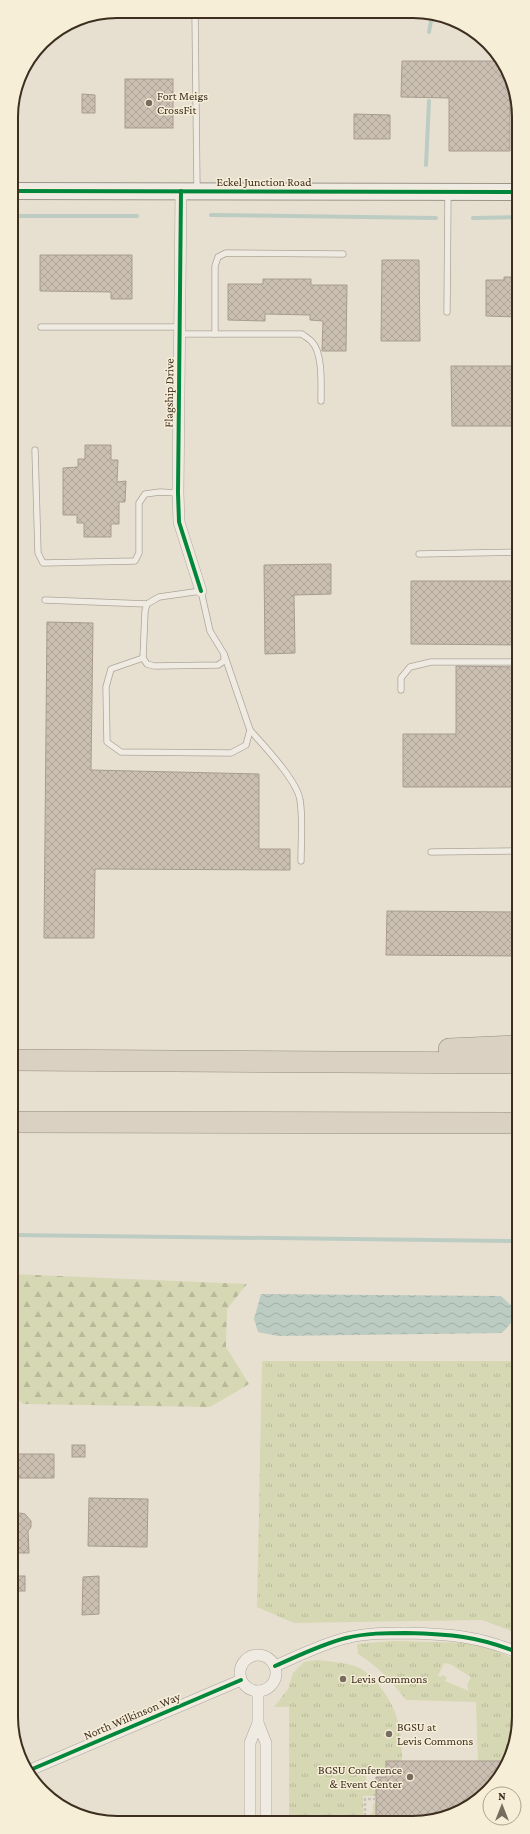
<svg xmlns="http://www.w3.org/2000/svg" width="530" height="1834" font-family="'Crimson Pro',serif">
<style>
.grass{fill:url(#grass-tufts);fill-rule:evenodd}
.forest{fill:url(#forest-firs)}
.garden{fill:#d6d7b3}
.water{fill:url(#water-waves)}
.lines{fill:none;stroke-linecap:round;stroke-linejoin:round}
.stream{stroke:#bcccc2;stroke-width:4}
.building{fill:url(#building-cross-hatch);stroke:#a89c90}
.lane-casing{stroke:#ada599;stroke-width:7}
.street-casing{stroke:#ada599;stroke-width:12}
.secondary-casing{stroke:#9c958a;stroke-width:18}
.highway-casing{stroke:#928b80;stroke-width:22}
.path{stroke:#c8c2b9;stroke-width:2.5;stroke-dasharray:3 2;stroke-linecap:butt}
.lane{stroke:#efebe3;stroke-width:5.5}
.street{stroke:#efebe3;stroke-width:11}
.secondary{stroke:#efebe3;stroke-width:16}
.highway{stroke:#dad1c2;stroke-width:21}
.cycleway-casing{stroke:#f7eed8;stroke-width:6}
.cycleway{stroke:#00873e;stroke-width:4}
.poi-dot{fill:#786c5e;stroke:#f7eed8;stroke-width:1.5}
.labels{text-anchor:middle;stroke-width:3;stroke-linejoin:round;paint-order:stroke}
.poi-label{font-size:12px;fill:#3d2e20;stroke:#f7eed8;text-anchor:start}
.street-label{font-size:12px;fill:#3d2e20;stroke:#f7eed8}
.rim{fill:none;stroke:#3d2e20;stroke-width:2}
</style>
<defs>
<pattern id="grass-tufts" width="24" height="20" patternUnits="userSpaceOnUse"><rect width="24" height="20" fill="#d6d7b3"/><path d="M3 7l-1-3M5 7V3M7 7l1-3M15 17l-1-3M17 17v-4M19 17l1-3" fill="none" stroke="#b9b99a"/></pattern>
<pattern id="forest-firs" width="22" height="20" patternUnits="userSpaceOnUse"><rect width="22" height="20" fill="#d6d7b3"/><path d="M5 1l3.5 6h-7zM16 11l3.5 6h-7z" fill="#b9b99a"/></pattern>
<pattern id="water-waves" width="16" height="10" patternUnits="userSpaceOnUse"><rect width="16" height="10" fill="#bcccc2"/><path d="M0 5q4-4 8 0t8 0" fill="none" stroke="#a2b0a6"/></pattern>
<pattern id="building-cross-hatch" width="8" height="8" patternUnits="userSpaceOnUse"><rect width="8" height="8" fill="#cbbfb2"/><path d="M0 0l8 8M0 8l8-8" fill="none" stroke="#afa499"/></pattern>
</defs>
<rect width="100%" height="100%" fill="#e7e0d1"/>
<!-- grass -->
<g class="grass">
<polygon points="262,1361 518,1361 519,1634 482,1620 294,1623 257,1607"/>
<path d="M393,1641L469,1643L494,1650L519,1661V1724L509,1761H478L476,1702L406,1700C392,1682 378,1666 358,1654L357,1644ZM444,1663L450,1664L471,1677L467,1685L469,1691L445,1681L447,1677L442,1675L441,1677L438,1676Z"/>
<path d="M318,1660C331,1662 345,1662 357,1667C364,1669 371,1677 376,1682C398,1707 402,1729 402,1761L386,1769L366,1773V1782L367,1786H376V1796H363V1821H289V1707H274L288,1689L293,1673L304,1662Z"/>
</g>
<!-- forest -->
<polygon class="forest" points="12,1274 247,1284 227,1309 226,1347 249,1384 210,1407 23,1404 13,1394"/>
<!-- garden -->
<polygon class="garden" points="376,1803 376,1821 368,1821 368,1816 373,1812 373,1804"/>
<!-- water -->
<polygon class="water" points="261,1294 501,1296 513,1307 513,1321 502,1333 278,1336 258,1332 254,1319"/>
<g class="lines">
<!-- stream -->
<g class="stream">
<polyline points="429,32 431,21 439,16"/>
<polyline points="426,165 429,101"/>
<polyline points="211,215 436,218"/>
<polyline points="11,216 137,216"/>
<polyline points="473,218 517,217"/>
<polyline points="12,1235 518,1241"/>
</g>
</g>
<!-- building -->
<g class="building">
<polygon points="402,61 498,61 517,96 510,97 510,151 449,151 449,98 401,97"/>
<rect x="125" y="79" width="48" height="49"/>
<polygon points="82,94 95,95 95,113 82,113"/>
<polygon points="354,114 390,115 390,139 354,139"/>
<polygon points="40,255 132,255 132,299 111,299 111,292 40,291"/>
<polygon points="382,260 419,260 420,341 381,341"/>
<polygon points="504,277 515,277 515,280 517,280 517,317 486,316 486,280 504,280"/>
<polygon points="263,279 311,279 311,285 347,285 346,351 322,351 323,321 310,320 310,315 265,314 265,321 228,320 228,284 263,284"/>
<polygon points="451,366 517,366 517,426 452,426"/>
<polygon points="85,445 111,445 111,460 118,460 117,482 126,481 125,502 119,502 119,524 111,524 111,537 84,537 84,523 77,523 77,515 63,515 63,468 78,467 78,459 85,459"/>
<polygon points="331,564 331,594 294,595 295,653 265,654 264,565"/>
<polygon points="411,581 518,581 518,645 411,644"/>
<polygon points="47,622 93,623 91,770 259,774 259,849 290,849 290,870 95,869 94,938 44,938"/>
<polygon points="456,666 518,667 518,787 403,787 403,734 456,734"/>
<polygon points="387,911 518,912 518,956 386,955"/>
<rect x="72" y="1445" width="13" height="12"/>
<polygon points="16,1454 54,1454 54,1478 15,1478"/>
<polygon points="89,1498 148,1499 147,1547 88,1546"/>
<polygon points="20,1513 25,1514 31,1521 31,1527 28,1531 29,1553 16,1553 16,1534 13,1531 13,1517"/>
<rect x="14" y="1576" width="11" height="15"/>
<polygon points="99,1576 99,1614 82,1615 83,1577"/>
<polygon points="386,1761 509,1761 493,1787 481,1796 474,1796 474,1802 466,1809 434,1821 376,1821 376,1777 386,1777"/>
</g>
<g class="lines">
<!-- lane casing -->
<g class="lane-casing">
<g id="lane">
<polyline points="195,12 197,189"/>
<polyline points="447,312 448,192"/>
<polyline points="41,327 180,327"/>
<path d="M180,334H302C305,337 310,339 312,342C323,353 321,386 321,401"/>
<polyline points="215,334 215,266 218,257 226,253 343,254"/>
<polyline points="35,450 38,553 43,563 135,561 139,553 139,503 145,494 160,492 178,493"/>
<polyline points="419,554 518,552"/>
<polygon points="201,591 210,631 224,654 224,661 218,665 154,666 147,664 143,658 145,611 147,604 159,597"/>
<polyline points="45,600 147,604"/>
<polyline points="143,658 111,669 106,687 107,742 121,752 231,753 246,745 250,730 224,654"/>
<polyline points="401,690 401,678 410,667 431,662 518,662"/>
<path d="M250,730C263,745 297,780 300,800C303,816 301,844 301,861"/>
<polyline points="431,852 518,851"/>
</g>
</g>
<!-- street casing -->
<g class="street-casing">
<g id="street">
<polyline points="181,191 178,493 179,522 201,591"/>
<circle cx="258" cy="1673" r="18"/>
<path d="M275,1666C298,1656 322,1644 346,1638C366,1633 386,1633 406,1633C449,1634 478,1636 519,1653"/>
<polyline points="258,1723 266,1743 266,1821"/>
<polyline points="30,1770 241,1680"/>
<polyline points="250,1821 250,1743 258,1723 258,1691"/>
</g>
</g>
<!-- secondary casing -->
<g class="secondary-casing">
<polyline id="secondary" points="11,191 517,192"/>
</g>
<!-- highway casing -->
<g class="highway-casing">
<g id="highway">
<polyline points="449,1049 518,1046"/>
<polyline points="12,1060 518,1063"/>
<polyline points="12,1122 518,1123"/>
</g>
</g>
<!-- path -->
<polyline class="path" points="365,1821 365,1799 376,1799"/>
<!-- lane -->
<use href="#lane" class="lane"/>
<!-- street -->
<use href="#street" class="street"/>
<!-- secondary -->
<use href="#secondary" class="secondary"/>
<!-- highway -->
<use href="#highway" class="highway"/>
<!-- cycleway casing -->
<g class="cycleway-casing">
<g id="cycleway">
<polyline points="11,191 517,192"/>
<polyline points="181,191 178,493 179,522 201,591"/>
<path d="M275,1666C298,1656 322,1644 346,1638C366,1633 386,1633 406,1633C449,1634 478,1636 519,1653"/>
<polyline points="30,1770 241,1680"/>
</g>
</g>
<!-- cycleway -->
<use href="#cycleway" class="cycleway"/>
</g>
<!-- markers -->
<g class="poi-dot">
<circle cx="149" cy="103" r="4"/>
<circle cx="343" cy="1679" r="4"/>
<circle cx="389" cy="1734" r="4"/>
<circle cx="410" cy="1777" r="4"/>
</g>
<g class="labels">
<!-- poi labels -->
<g class="poi-label">
<text x="157" y="100">Fort Meigs<tspan x="157" dy="14">CrossFit</tspan></text>
<text x="351" y="1683">Levis Commons</text>
<text x="397" y="1731">BGSU at<tspan x="397" dy="14">Levis Commons</tspan></text>
<text x="402" y="1774" text-anchor="end">BGSU Conference<tspan x="402" dy="14">&amp; Event Center</tspan></text>
</g>
<!-- street labels -->
<g class="street-label">
<text x="264" y="186">Eckel Junction Road</text>
<text transform="translate(169 393) rotate(-89)" y="4">Flagship Drive</text>
<text transform="translate(132 1716) rotate(-23)" y="4">North Wilkinson Way</text>
</g>
</g>
<!-- crop -->
<path d="M0 0H530V1834H0ZM117 18H413A99 99 0 0 1 512 117V1717A99 99 0 0 1 413 1816H117A99 99 0 0 1 18 1717V117A99 99 0 0 1 117 18Z" fill="#f7eed8" fill-rule="evenodd"/>
<path class="rim" d="M117 18H413A99 99 0 0 1 512 117V1717A99 99 0 0 1 413 1816H117A99 99 0 0 1 18 1717V117A99 99 0 0 1 117 18Z"/>
<!-- north arrow -->
<g transform="translate(502 1806)"><circle r="19" fill="#f7eed8" stroke="#ada18e"/>
<path d="M0-3L7 15L0 10L-7 15Z" fill="#786c5e"/>
<text y="-6" font-size="11" font-weight="bold" text-anchor="middle" fill="#3d2e20">N</text>
</g>
</svg>
